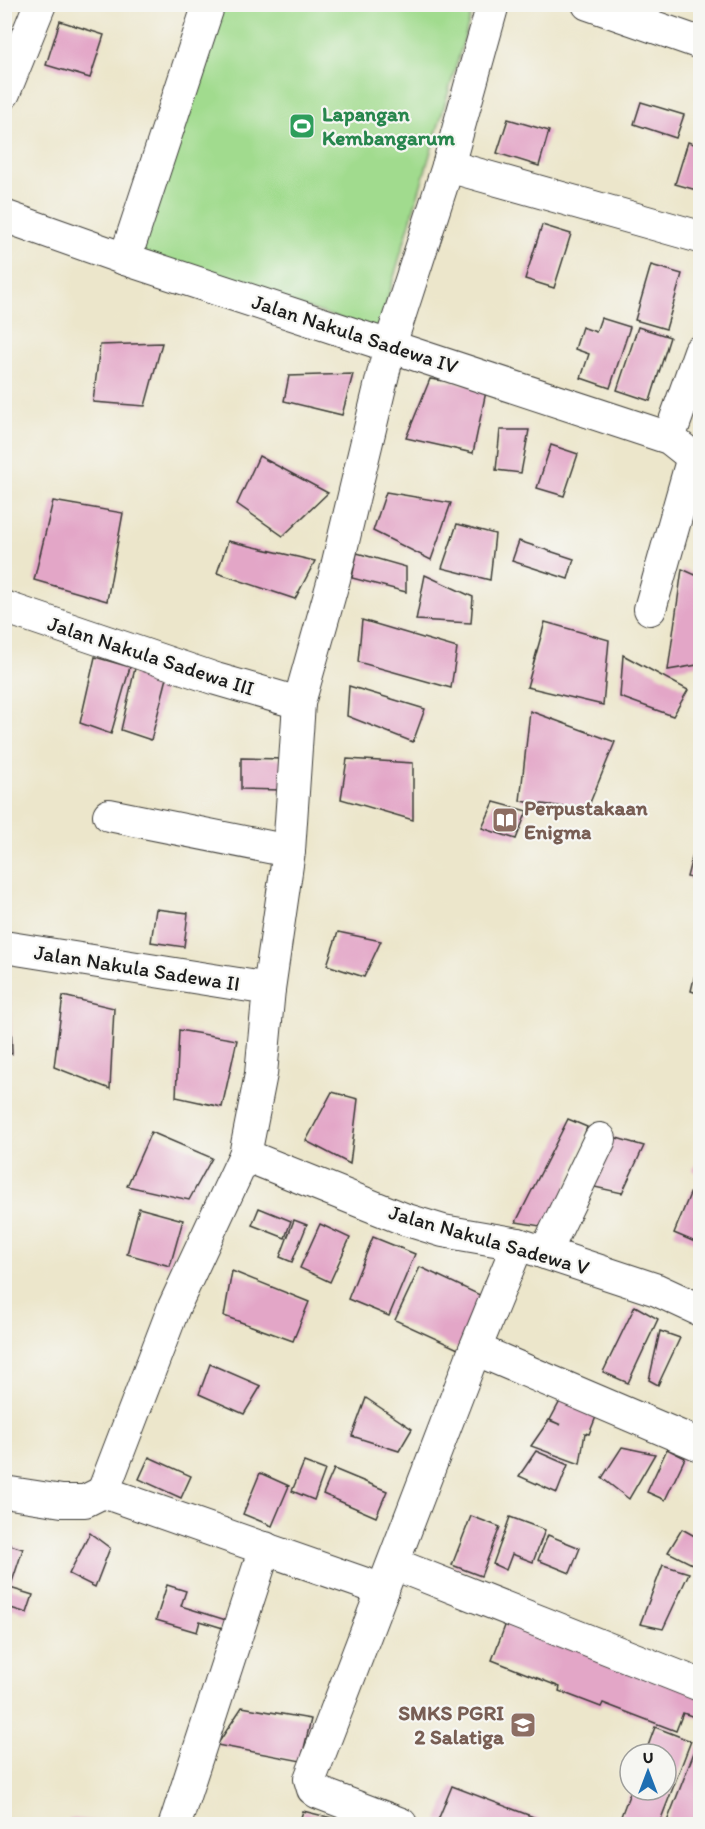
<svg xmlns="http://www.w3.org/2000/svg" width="705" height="1829" font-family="Itim,sans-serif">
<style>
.green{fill:#a1db8e;stroke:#5e7c55;stroke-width:1.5}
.building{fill:#e3a6c7}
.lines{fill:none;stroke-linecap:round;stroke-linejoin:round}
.street-casing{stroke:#3b3a36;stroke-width:34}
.street{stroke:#fff;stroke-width:32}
.labels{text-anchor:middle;stroke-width:4.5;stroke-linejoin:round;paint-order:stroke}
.leisure-label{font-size:21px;font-weight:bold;fill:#27864d;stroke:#f6f6f2;text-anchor:start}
.street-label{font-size:21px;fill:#1c1c1c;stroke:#f6f6f2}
.education-label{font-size:21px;font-weight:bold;fill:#785e54;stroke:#f6f6f2;text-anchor:start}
</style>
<rect width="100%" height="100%" fill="#f6f6f2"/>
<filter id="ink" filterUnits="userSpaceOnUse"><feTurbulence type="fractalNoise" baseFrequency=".0167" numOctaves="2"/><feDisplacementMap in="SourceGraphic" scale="12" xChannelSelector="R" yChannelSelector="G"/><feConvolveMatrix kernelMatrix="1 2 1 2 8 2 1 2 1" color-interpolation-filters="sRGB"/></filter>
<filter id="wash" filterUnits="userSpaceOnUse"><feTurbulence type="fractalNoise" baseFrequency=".008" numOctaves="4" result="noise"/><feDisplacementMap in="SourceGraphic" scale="24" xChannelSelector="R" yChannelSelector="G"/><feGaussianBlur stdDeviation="1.35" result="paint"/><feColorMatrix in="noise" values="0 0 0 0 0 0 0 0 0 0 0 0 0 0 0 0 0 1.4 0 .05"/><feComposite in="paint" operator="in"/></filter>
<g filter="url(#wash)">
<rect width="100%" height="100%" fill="#ece6cb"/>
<!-- green -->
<polygon class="green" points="212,5 474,5 378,331 120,247"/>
<g id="blocks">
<!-- building -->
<g class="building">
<polygon points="60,21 104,35 90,78 46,65"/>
<polygon points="641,102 684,115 676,138 634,124"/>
<polygon points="508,119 549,131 539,166 497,153"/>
<polygon points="688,142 700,146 700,191 675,184"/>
<polygon points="542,225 571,234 554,288 525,279"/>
<polygon points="651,265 682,274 666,329 635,320"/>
<polygon points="601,318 630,327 610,388 581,378 589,354 575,349 582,327 596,332"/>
<polygon points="638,327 670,337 650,401 617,390"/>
<polygon points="162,343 145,406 93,402 100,345"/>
<polygon points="353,374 342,415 284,401 289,376"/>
<polygon points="430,379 487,387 473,453 406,438"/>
<polygon points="500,430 529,430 521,473 496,470"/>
<polygon points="551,445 578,454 564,496 537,488"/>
<polygon points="259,456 328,493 283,536 237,504"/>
<polygon points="386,492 451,503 431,560 373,531"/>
<polygon points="53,501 123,513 107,601 34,580"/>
<polygon points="457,524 495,534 490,580 442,568"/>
<polygon points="228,541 315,561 295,599 217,573"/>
<polygon points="519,541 574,559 568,579 512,561"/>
<polygon points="357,553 406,567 406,592 352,578"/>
<polygon points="682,569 700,577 700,650 697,665 668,670"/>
<polygon points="425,575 473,597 471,623 416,620"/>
<polygon points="362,620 457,648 451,688 358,662"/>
<polygon points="545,622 609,640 603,705 527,687"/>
<polygon points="623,655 688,690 673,716 620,697"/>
<polygon points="95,657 130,667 111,734 80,723"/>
<polygon points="135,668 168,674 151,740 121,730"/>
<polygon points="349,686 425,709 413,742 347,716"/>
<polygon points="530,711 615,742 587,810 520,801"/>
<polygon points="241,758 285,759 283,790 241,789"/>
<polygon points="347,759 413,763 413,820 341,799"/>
<polygon points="494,802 527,811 516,839 482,828"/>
<polygon points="700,827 700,880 687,877"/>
<polygon points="156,909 188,913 184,947 151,942"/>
<polygon points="338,932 381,941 364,977 327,965"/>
<polygon points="700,953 700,994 691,991"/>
<polygon points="4,986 10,988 12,1054 4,1053"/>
<polygon points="63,996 114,1008 110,1089 54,1067"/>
<polygon points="179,1030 237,1040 222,1107 176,1097"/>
<polygon points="332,1092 358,1099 350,1164 306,1141"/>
<polygon points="568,1119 587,1127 552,1228 516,1222"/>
<polygon points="151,1132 212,1158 189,1200 127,1186"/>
<polygon points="610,1136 644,1146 622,1193 590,1186"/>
<polygon points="700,1158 700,1174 693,1170"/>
<polygon points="692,1189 700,1192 700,1244 674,1233"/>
<polygon points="139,1208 183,1220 170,1266 127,1254"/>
<polygon points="259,1208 291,1221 285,1238 252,1225"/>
<polygon points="294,1220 307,1225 292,1262 280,1257"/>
<polygon points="320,1224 350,1238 330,1282 300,1268"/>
<polygon points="373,1237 415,1254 389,1316 348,1299"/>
<polygon points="420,1267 482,1296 458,1349 395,1320"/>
<polygon points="232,1271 309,1302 293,1341 224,1316"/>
<polygon points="635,1306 658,1319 628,1383 603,1372"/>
<polygon points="660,1331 680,1338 658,1385 649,1380"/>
<polygon points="210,1364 261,1386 244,1414 199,1394"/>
<polygon points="565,1392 600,1407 589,1434 585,1433 580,1464 531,1446 549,1420 561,1425 550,1420"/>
<polygon points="366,1398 412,1429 399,1451 352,1436"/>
<polygon points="622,1447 655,1454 629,1499 602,1478"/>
<polygon points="667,1449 685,1458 665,1500 647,1492"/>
<polygon points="536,1451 568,1465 557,1493 519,1476"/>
<polygon points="149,1457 191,1476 181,1498 139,1479"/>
<polygon points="304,1462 325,1470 314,1500 292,1491"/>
<polygon points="334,1469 387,1491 376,1517 323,1494"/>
<polygon points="260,1473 289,1486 272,1526 243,1514"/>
<polygon points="471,1516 500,1527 481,1576 452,1565"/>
<polygon points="510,1517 545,1530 533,1562 512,1554 506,1570 493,1564"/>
<polygon points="682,1529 700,1539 700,1568 668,1552"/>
<polygon points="90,1533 110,1548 95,1587 69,1574"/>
<polygon points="548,1535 580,1548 570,1573 538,1560"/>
<polygon points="4,1543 23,1549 10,1588 33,1595 27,1613 4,1606"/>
<polygon points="663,1565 689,1573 663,1629 640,1624"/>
<polygon points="167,1585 186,1591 181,1606 226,1620 223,1628 200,1621 197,1632 156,1620"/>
<polygon points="700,1611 700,1625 696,1624"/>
<polygon points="508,1618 700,1693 700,1719 683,1713 676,1731 603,1703 601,1707 559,1691 560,1687 492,1660"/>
<polygon points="242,1707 311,1719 301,1761 217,1745"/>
<polygon points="655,1727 691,1741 659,1824 618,1824 631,1790 666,1790 666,1754 645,1754"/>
<polygon points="697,1745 700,1747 700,1824 666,1824"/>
<polygon points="452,1786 552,1824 450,1824 438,1820"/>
<polygon points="303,1811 336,1819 335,1824 299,1824"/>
<polygon points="69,1818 112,1823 112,1824 69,1824"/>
</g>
</g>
</g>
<g filter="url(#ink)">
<use href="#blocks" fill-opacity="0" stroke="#3b3a36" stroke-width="1.5"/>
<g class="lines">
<!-- street casing -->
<g class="street-casing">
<g id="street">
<polyline points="588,4 700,43"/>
<polyline points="4,93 40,4"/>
<polyline points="448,166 700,237"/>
<polyline points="4,216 125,259 669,438 693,457 700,461"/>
<polyline points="125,259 209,4"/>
<polyline points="669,438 700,351"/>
<polyline points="4,607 216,679 299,703"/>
<polyline points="650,609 693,457"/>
<polyline points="109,815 289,851"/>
<polyline points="4,947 269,989"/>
<polyline points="245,1155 404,1219 443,1231 518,1244 657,1290 700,1310"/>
<polyline points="545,1253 600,1139"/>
<polyline points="475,1349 700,1445"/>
<polyline points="4,1492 62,1501 85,1501 103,1492"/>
<polyline points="103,1492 174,1307 245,1155 261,1074 269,989 289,851 299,703 334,579 390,345 448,166 493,4"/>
<polyline points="103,1492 383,1590"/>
<polyline points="394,1564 700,1685"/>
<polyline points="175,1824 265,1548"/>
<polyline points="401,1824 317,1792 313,1789 310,1779 475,1349 518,1244"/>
</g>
</g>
<!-- street -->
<use href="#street" class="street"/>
</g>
</g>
<!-- icons -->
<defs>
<g id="stadium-square" transform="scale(1.35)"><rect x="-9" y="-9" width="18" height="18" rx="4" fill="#2e9e5b" stroke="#f6f6f2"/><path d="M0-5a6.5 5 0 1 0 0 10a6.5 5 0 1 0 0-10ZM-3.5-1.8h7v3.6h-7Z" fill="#fff"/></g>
<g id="library-square" transform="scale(1.35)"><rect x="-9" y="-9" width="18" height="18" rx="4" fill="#8d6e63" stroke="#f6f6f2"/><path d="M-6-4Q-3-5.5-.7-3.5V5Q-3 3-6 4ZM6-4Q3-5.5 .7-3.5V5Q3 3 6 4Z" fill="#fff"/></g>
<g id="school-square" transform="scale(1.35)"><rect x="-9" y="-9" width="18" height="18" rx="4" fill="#8d6e63" stroke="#f6f6f2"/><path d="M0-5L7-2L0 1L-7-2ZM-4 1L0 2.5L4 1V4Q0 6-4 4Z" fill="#fff"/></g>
</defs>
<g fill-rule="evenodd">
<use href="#stadium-square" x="302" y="126"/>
<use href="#library-square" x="505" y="820"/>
<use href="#school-square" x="523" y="1725"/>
</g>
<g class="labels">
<!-- leisure labels -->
<g class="leisure-label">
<text x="322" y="121">Lapangan<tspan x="322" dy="24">Kembangarum</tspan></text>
</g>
<!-- street labels -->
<g class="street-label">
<text transform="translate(355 334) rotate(18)" y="7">Jalan Nakula Sadewa IV</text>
<text transform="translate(151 656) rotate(18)" y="7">Jalan Nakula Sadewa III</text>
<text transform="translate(137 968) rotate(9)" y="7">Jalan Nakula Sadewa II</text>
<text transform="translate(489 1240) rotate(16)" y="7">Jalan Nakula Sadewa V</text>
</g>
<!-- education labels -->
<g class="education-label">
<text x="524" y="815">Perpustakaan<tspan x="524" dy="24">Enigma</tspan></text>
<text x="504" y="1720" text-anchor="end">SMKS PGRI<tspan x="504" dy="24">2 Salatiga</tspan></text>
</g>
</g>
<!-- margin -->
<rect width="705" height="1829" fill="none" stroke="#f6f6f2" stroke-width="24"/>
<!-- north arrow -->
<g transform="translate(648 1772)"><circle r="28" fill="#f6f6f2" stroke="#9f9f9c" stroke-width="1.5"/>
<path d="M0-4.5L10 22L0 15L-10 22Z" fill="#1f6fb2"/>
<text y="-9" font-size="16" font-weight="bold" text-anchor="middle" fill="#1c1c1c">U</text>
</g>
</svg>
